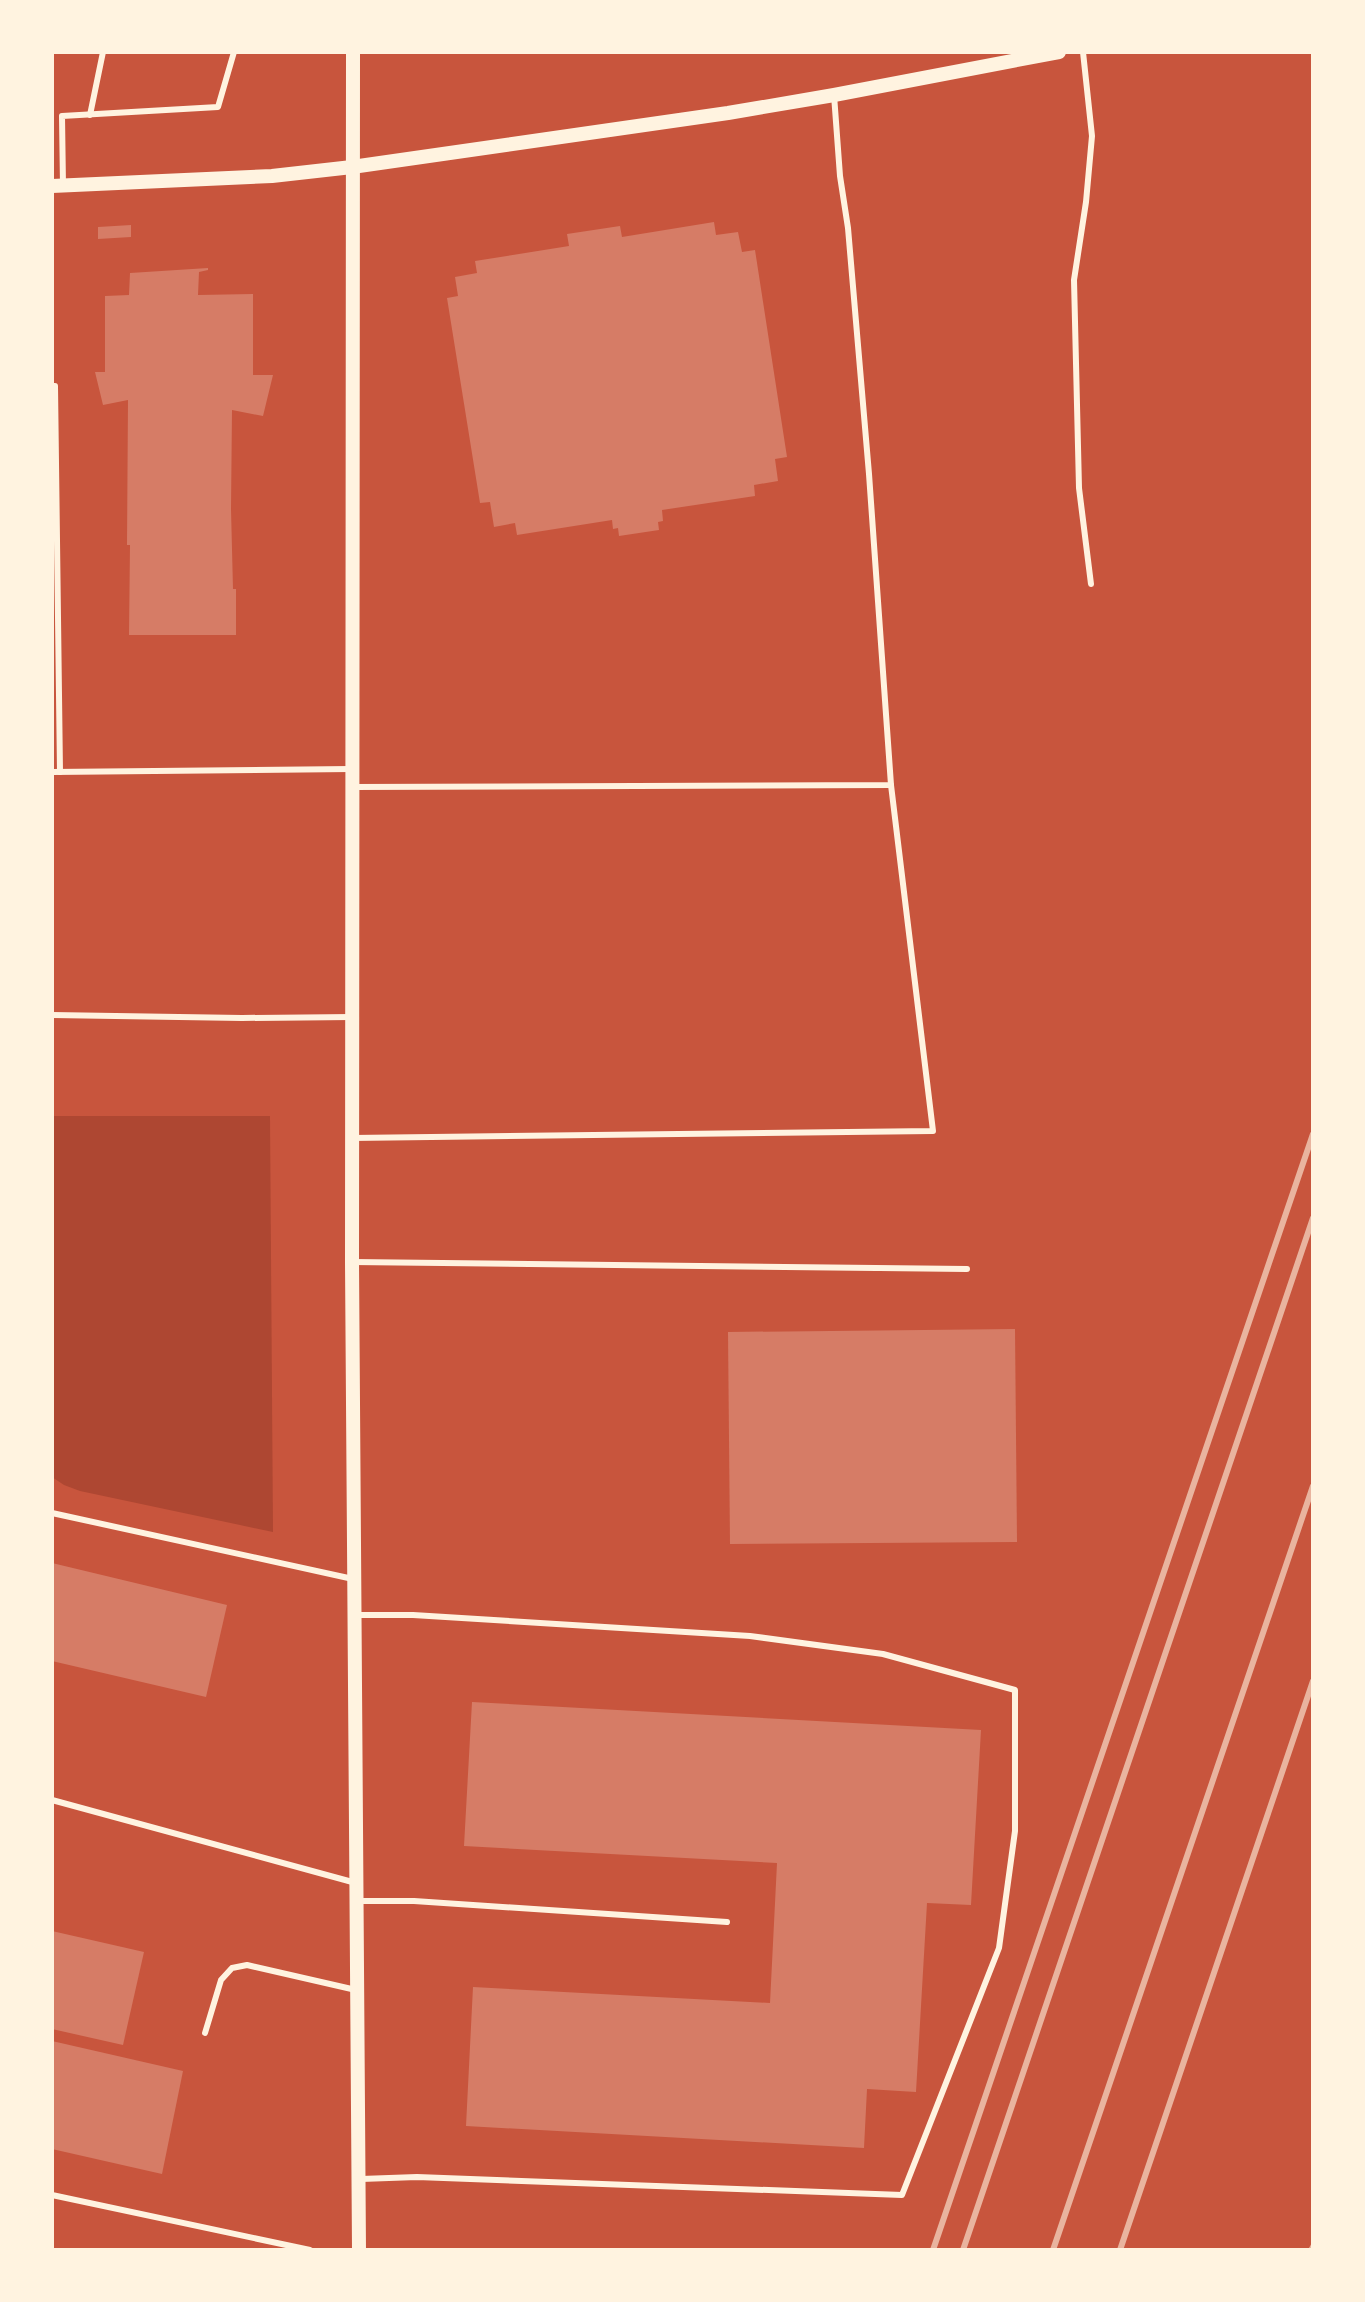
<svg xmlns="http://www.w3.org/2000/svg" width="1365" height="2302" font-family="'Fira Sans',sans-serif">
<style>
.green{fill:#ae4732}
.building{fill:#d67c66}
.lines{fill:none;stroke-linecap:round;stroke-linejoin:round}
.service{stroke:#fff3e0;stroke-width:6}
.tertiary{stroke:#fff3e0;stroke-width:14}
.tram{stroke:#e9b49f;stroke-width:2}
.rail{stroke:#e9b49f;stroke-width:6}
</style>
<rect width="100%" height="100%" fill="#c8553d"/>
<!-- green -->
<polygon class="green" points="52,1116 270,1116 273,1532 80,1491 64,1485 52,1477"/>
<!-- building -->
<g class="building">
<polygon points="714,222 716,235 738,232 742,252 755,250 787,457 775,459 778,481 754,485 755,496 662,510 663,521 658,522 659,530 619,536 618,528 613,529 612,520 517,535 515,523 494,527 490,502 480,503 447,298 458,296 455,277 477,273 475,261 569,246 567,234 620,226 622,237"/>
<polygon points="131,225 131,237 98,239 98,227"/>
<polygon points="208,268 208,270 199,272 198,295 253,294 253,375 273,375 263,416 232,410 231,509 233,589 236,589 236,635 129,635 130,545 127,545 128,400 103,405 95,372 105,372 105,296 129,295 130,273"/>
<polygon points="1015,1329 1017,1542 730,1544 728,1332"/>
<polygon points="52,1563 227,1605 206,1697 52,1661"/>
<polygon points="472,1702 981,1730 971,1905 927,1903 916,2092 867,2089 864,2148 466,2126 473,1987 770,2003 777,1863 464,1846"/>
<polygon points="52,1931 144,1952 123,2045 52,2029"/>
<polygon points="52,2041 183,2071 162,2174 52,2149"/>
</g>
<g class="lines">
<!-- service -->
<g class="service">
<polyline points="1083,52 1092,136 1086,202 1074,280 1079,488 1091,584"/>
<polyline points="90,115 103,52"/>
<polyline points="63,186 62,116 218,107 234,52"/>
<polyline points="52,386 55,386 60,772"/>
<polyline points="52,772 351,769"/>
<polyline points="352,787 891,785 869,474 848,228 840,176 834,95"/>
<polyline points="52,1015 242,1018 352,1017"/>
<polyline points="352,1138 933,1131 891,785"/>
<polyline points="352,1262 967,1269"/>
<polyline points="52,1513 353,1579"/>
<polyline points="356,1615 413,1615 750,1636 883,1654 1015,1690 1015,1831 999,1948 902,2195 417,2177 361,2179"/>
<polyline points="52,1800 356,1883"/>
<polyline points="356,1901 414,1901 727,1922"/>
<polyline points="205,2033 221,1980 232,1968 247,1965 356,1990"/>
<polyline points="52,2195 310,2250"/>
</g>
<!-- tertiary -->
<g class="tertiary">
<polyline points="353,52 352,1262 359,2250"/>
<polyline points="52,186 272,176 352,167 728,113 834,95 1059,52"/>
</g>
<!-- tram -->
<polyline class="tram" points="1309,2250 1313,2243"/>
<!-- rail -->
<g class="rail">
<polyline points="933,2250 1313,1134"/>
<polyline points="963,2250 1313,1218"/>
<polyline points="1053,2250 1313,1486"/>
<polyline points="1120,2250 1313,1681"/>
</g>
</g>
<!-- border -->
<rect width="1365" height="2302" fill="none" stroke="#fff3e0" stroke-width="108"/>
</svg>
